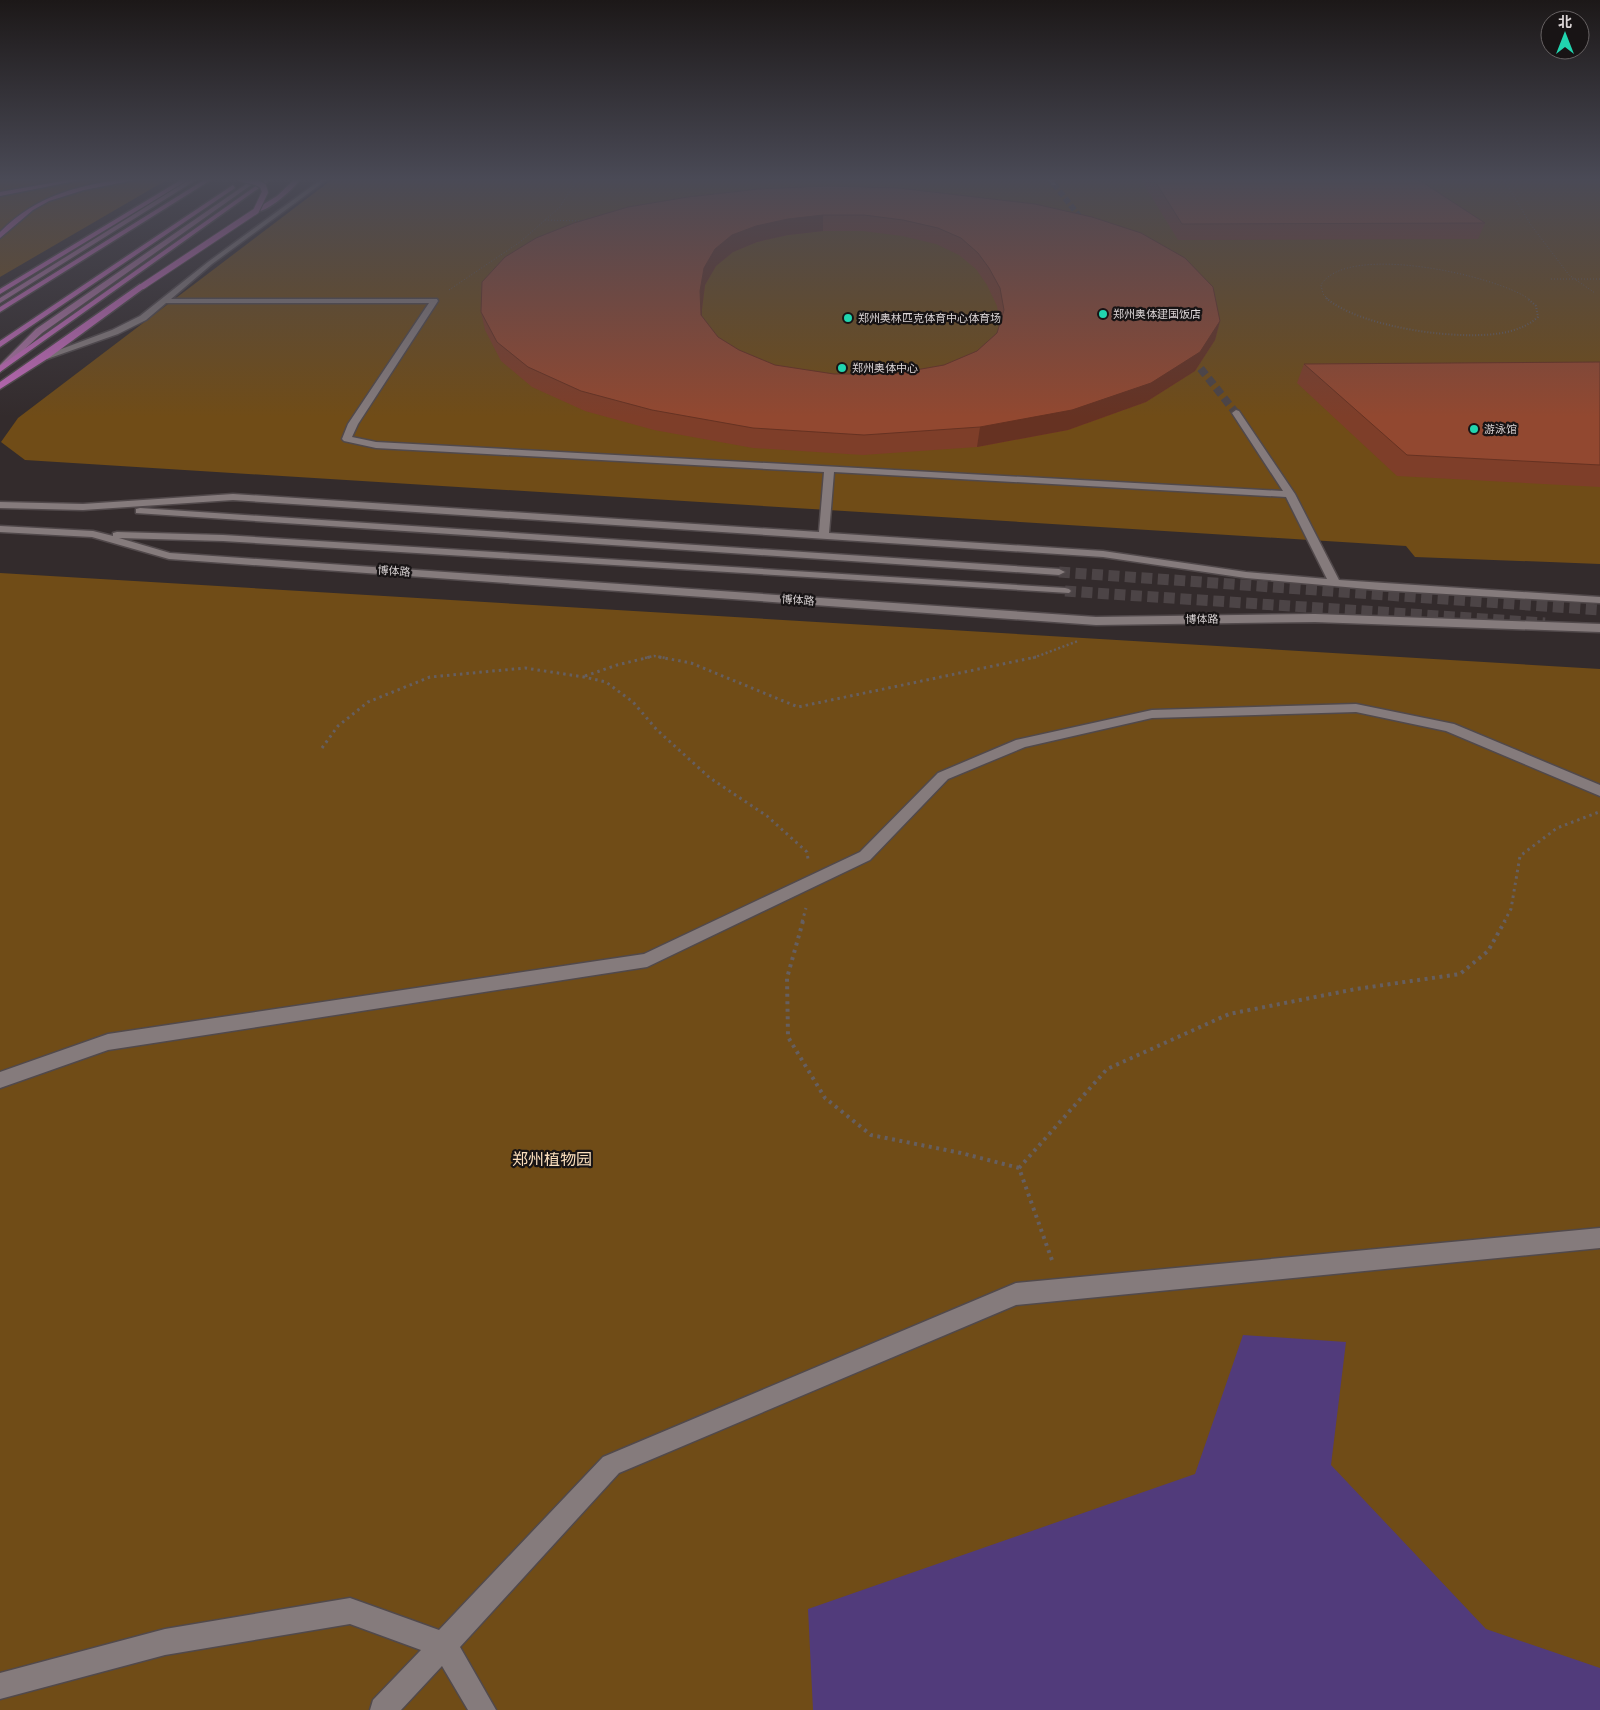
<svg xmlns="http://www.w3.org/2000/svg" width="1600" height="1710" font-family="Rubik,'Noto Sans SC',sans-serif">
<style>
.green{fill:#704c17}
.water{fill:#513b7b}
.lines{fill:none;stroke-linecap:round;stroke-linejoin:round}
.minor-tunnel-far2{stroke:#4c4446;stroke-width:6;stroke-dasharray:6 3;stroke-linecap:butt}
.minor-tunnel-far1{stroke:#4c4446;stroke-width:8;stroke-dasharray:8 4.5;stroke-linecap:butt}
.minor-tunnel{stroke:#4c4446;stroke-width:11;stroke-dasharray:11 5.5;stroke-linecap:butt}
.minor-casing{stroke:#51494b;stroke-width:3}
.major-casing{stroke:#51494b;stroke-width:3}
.highway-casing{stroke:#51494b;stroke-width:3}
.path-far4{stroke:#665f60;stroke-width:1;stroke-dasharray:1 2;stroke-linecap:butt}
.path-far3{stroke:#665f60;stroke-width:2;stroke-dasharray:1 2;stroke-linecap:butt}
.path-far2{stroke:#665f60;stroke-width:2.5;stroke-dasharray:2 2.5;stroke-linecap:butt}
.path-far1{stroke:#665f60;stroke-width:3;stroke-dasharray:2.5 4;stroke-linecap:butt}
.path{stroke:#665f60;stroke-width:4;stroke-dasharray:3 4.5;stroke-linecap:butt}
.minor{fill:#857b7c;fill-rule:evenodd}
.major{fill:#a7709e;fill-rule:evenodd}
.highway{fill:#be68b5;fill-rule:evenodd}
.highway-bridge-casing{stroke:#51494b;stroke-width:8;stroke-linecap:butt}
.highway-bridge{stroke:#be68b5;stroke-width:6}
.wall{fill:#7e3e29;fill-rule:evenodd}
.shaded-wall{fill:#663222}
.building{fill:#924830;stroke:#663222;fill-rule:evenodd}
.poi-dot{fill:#21d5af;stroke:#181415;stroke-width:2}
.labels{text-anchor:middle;stroke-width:4.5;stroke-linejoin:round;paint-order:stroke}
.far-poi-label{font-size:11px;fill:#dbd5d6;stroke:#181415;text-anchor:start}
.far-street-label{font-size:11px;fill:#dbd5d6;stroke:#181415}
.near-park-label{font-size:16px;fill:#fbdfbd;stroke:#181415}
</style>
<rect width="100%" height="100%" fill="#332b2c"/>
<!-- green -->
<g class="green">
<polygon points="0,178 170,178 0,277"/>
<polygon points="334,178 1595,178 1600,180 1600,564 1415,557 1406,546 25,460 1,442 18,418"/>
<polygon points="0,573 1600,669 1600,1710 0,1710"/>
</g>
<!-- water -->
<polygon class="water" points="1243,1335 1346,1342 1331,1465 1486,1629 1600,1668 1600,1710 813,1710 808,1609 1195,1474"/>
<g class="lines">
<!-- minor-tunnel-far2 -->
<polyline class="minor-tunnel-far2" points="1054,184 1090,230"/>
<!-- minor-tunnel-far1 -->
<polyline class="minor-tunnel-far1" points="1185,349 1236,413"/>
<!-- minor-tunnel -->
<g class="minor-tunnel">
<polyline points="1059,572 1600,610"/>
<polyline points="1065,591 1545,623"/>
</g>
<!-- minor casing -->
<g class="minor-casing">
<g id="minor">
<path d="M323,178H329L212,264L171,299H437L438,301L358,424L352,437L376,442L1283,491L1232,413L1236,410L1239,411L1295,494L1339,580L1600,597V603L1379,590L1246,578L1103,557L233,500L83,510L0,508V502L83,504L233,494L819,532L824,472L376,448L344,441L342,439L348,424L429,303H166L146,320L118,334L47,359L40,357L112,330L140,316L208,262ZM834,472L1286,497L1327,579L1246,572L1103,551L829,533Z"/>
<polygon points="1047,178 1053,178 1056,185 1052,185"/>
<polygon points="140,508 1059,569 1065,572 1059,575 136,513 136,509"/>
<polygon points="0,526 93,531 113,536 113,533 117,532 223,535 1065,588 1069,589 1071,591 1069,593 223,541 119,538 170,553 1096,617 1315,614 1600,624 1600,632 1315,622 1096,625 169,559 92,537 0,532"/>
<polygon points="1356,704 1454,724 1600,785 1600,796 1446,731 1356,712 1152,718 1025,747 948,779 870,860 647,967 108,1050 0,1088 0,1072 108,1034 644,954 860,852 938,773 1016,740 1152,710"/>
<polygon points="1600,1228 1600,1248 1016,1305 619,1473 460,1647 496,1710 468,1710 442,1666 401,1710 370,1710 373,1700 421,1650 350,1624 165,1655 0,1699 0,1673 165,1629 350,1598 439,1630 603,1457 1016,1283"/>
</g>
</g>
<!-- major casing -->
<g class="major-casing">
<g id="major">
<polygon points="192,178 199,178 0,303 0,298"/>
<polygon points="255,178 261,178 42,333 0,372 0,365 36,329"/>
</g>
</g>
<!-- highway casing -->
<g class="highway-casing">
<g id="highway">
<polygon points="79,178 90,178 0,196 0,192"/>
<path d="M131,178H145L84,190L49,201L33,210L0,238V232C38,194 80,185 131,178Z"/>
<polygon points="184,178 191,178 0,294 0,289"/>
<polygon points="207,178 214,178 0,312 0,307"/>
<polygon points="267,178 273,178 0,372 0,366"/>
<path d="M296,178H302C293,189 268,213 254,212V210L277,196Z"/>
<polygon points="233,185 235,188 0,347 0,341"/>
<polygon points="140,284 147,286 50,357 0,389 0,382"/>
</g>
</g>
<!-- path-far4 -->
<g class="path-far4">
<polyline points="1503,178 1531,225 1569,275 1595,293"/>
<polyline points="545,220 581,221"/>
<polyline points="1551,279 1600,279"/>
<polyline points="449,290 520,242 560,207 578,178"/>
<path d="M1328,299L1323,294L1321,285C1346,242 1495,275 1529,299"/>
</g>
<!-- path-far3 -->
<path class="path-far3" d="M1326,298C1361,328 1463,342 1507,332C1519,329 1529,325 1538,317L1536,306L1527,298"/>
<!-- path-far2 -->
<g class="path-far2">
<polyline points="645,658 654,656 666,658"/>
<polyline points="1033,658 1078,641"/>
</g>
<!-- path-far1 -->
<g class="path-far1">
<polyline points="659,657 691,663 798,707 1036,657"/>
<polyline points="585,676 617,665 650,657"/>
<polyline points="322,748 338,726 368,702 430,677 525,668 584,677 606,682 633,702 657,730 710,778 767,816 807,852 808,859"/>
<polyline points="802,922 806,908"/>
<polyline points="1504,922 1511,909 1520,856 1557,828 1599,812"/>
</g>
<!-- path -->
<g class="path">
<polyline points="803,921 787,978 788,1037 825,1098 871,1135 961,1153 1019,1168 1053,1263"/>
<polyline points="1019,1168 1107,1069 1229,1014 1356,989 1460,974 1488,951 1505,921"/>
</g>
<!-- minor -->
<use href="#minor" class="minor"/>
<!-- major -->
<use href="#major" class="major"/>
<!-- highway -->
<use href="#highway" class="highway"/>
<!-- highway-bridge casing -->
<g class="highway-bridge-casing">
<polyline id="highway-bridge" points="143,286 256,211 265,192 263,186 256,182 239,178"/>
</g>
<!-- highway-bridge -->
<use href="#highway-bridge" class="highway-bridge"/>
</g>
<!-- wall -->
<g class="wall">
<polygon points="1140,178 1416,178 1485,223 1478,239 1178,240"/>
<path d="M828,186L1220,321L1215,340L1195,371L1146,402L1068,430L977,447L863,455L753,448L654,430L585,411L532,387L501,361L485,330L481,312ZM823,231H863L902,236L936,244L959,255L976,269L987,285L997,306L1000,323L997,333L977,351L944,365L893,374H834L775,365L739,350L718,337L702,316V309L705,285L716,266L733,252L757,242L788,235Z"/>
<polygon points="1600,362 1600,487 1397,476 1297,383 1304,364"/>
</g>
<!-- shaded-wall -->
<g class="shaded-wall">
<polygon points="823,215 823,231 788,235 757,242 733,252 716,266 705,285 702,309 702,334 700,291 704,268 715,249 732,235 756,226 788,219"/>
<polygon points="1220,321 1215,340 1195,371 1146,402 1068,430 977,447 980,427"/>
</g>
<!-- building -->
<g class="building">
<polygon points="1153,178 1416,178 1485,223 1182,224"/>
<path d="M828,186L898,188L1035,204L1092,217L1141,233L1185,258L1213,287L1220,321L1200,352L1151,383L1072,410L980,427L864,435L753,428L652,410L581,391L528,367L497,342L481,312L482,282L505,257L536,238L574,223L628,207L688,197L759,189ZM823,215H864L903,220L938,228L961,238L978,253L989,268L1000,288L1004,310L997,333L977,351L944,365L893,374H834L775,365L739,350L718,337L701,315L700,291L704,268L715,249L732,235L756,226L788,219Z"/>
<polygon points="1600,362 1600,465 1407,455 1304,364"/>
</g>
<!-- sky -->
<linearGradient id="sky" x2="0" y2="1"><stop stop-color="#1c1818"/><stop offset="0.43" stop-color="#4a4a56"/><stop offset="1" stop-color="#4a4a56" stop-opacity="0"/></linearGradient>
<rect width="1600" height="417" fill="url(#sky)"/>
<!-- markers -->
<g class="poi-dot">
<circle cx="1103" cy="314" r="5"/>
<circle cx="848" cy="318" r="5"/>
<circle cx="842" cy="368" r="5"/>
<circle cx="1474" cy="429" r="5"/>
</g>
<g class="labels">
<!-- far-poi labels -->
<g class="far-poi-label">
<text x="1113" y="318">郑州奥体建国饭店</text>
<text x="858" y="322">郑州奥林匹克体育中心体育场</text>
<text x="852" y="372">郑州奥体中心</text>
<text x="1484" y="433">游泳馆</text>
</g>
<!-- far-street labels -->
<g class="far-street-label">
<text transform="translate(394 571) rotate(4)" y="4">博体路</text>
<text transform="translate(798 600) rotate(4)" y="4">博体路</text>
<text transform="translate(1202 619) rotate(-1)" y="4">博体路</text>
</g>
<!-- near-park labels -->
<g class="near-park-label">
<text x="552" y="1165">郑州植物园</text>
</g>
</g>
<!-- north arrow -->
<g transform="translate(1565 35)"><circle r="24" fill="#181415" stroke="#666162"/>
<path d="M0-4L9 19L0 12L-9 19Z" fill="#21d5af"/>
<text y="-8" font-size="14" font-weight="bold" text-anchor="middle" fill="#dbd5d6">北</text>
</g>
</svg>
